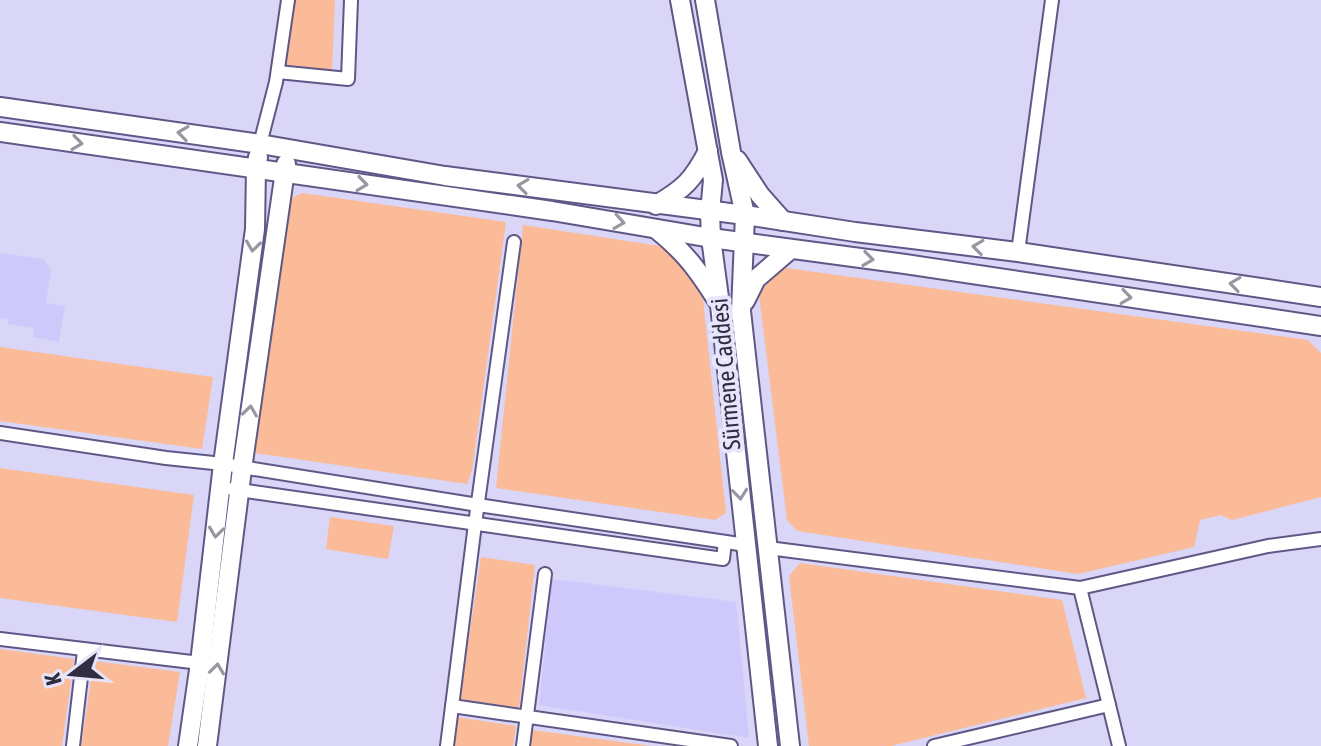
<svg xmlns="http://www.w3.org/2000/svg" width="1321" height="746" font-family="'Asap Condensed',sans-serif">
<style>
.built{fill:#cfc9fb}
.green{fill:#fbbb98}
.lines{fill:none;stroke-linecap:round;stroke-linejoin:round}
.street-casing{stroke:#5f5887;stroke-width:16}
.secondary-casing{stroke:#5f5887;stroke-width:22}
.street{stroke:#fff;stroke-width:12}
.secondary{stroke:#fff;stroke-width:18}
.oneway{stroke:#9896a0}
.labels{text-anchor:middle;stroke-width:8;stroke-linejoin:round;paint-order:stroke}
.street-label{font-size:24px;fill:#302d42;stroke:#e7e5fb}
</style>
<rect width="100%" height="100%" fill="#d9d6f7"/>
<!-- built -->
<g class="built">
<polygon points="0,253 43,259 51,270 46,303 65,306 59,342 33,337 34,328 8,324 8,319 0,318"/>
<polygon points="552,579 736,602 749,738 539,705"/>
</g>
<!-- green -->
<g class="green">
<polygon points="293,0 335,0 332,72 283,67"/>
<polygon points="302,193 506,222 472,471 467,484 255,453 288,205 294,197"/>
<polygon points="523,225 660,246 684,267 703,299 726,513 715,520 496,488"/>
<polygon points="779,267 1308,340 1321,353 1321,497 1232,520 1221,515 1200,520 1194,547 1078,574 797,531 787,520 759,295"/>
<polygon points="0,347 213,377 202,449 0,421"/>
<polygon points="0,468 194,495 177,622 0,598"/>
<polygon points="330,517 394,526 388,559 326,549"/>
<polygon points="481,557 535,565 519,708 460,699"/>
<polygon points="800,563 1062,600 1086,698 891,746 809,746 789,576"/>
<polygon points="0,649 74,659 62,746 0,746"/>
<polygon points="94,661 180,672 168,746 81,746"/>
<polygon points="455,717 516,726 513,746 452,746"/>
<polygon points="532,730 651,746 530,746"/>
</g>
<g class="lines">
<!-- street casing -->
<g class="street-casing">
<g id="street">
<polyline points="278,72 348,79 351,0"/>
<polyline points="260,144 276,82 288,0"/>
<polyline points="1018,252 1052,0"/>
<polyline points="0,433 166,458 223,464 478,505 746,545"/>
<polyline points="232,489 723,559 725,542"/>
<polyline points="768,548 1080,588"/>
<polyline points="0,639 200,663"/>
<polyline points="1109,705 1080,588 1268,546 1321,539"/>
<polyline points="452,706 731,746"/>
<polyline points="73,746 84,651"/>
<polyline points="447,746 475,524 514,242"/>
<polyline points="523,746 545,574"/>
<polyline points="934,746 1109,705 1119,746"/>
</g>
</g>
<!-- secondary casing -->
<g class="secondary-casing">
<g id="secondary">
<polyline points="680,0 713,180 710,212 711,238 720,305 768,746"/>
<polyline points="705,0 731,152 745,215 741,311 790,746"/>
<polyline points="0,107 260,144 445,176 745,215 855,232 1018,252 1321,297"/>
<polyline points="0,132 552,211 711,238 905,264 1321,326"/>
<polyline points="737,160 760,195 783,221"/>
<path d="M656,205C684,189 693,180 708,151"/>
<path d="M656,229C685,252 697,269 717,300"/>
<polyline points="745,301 756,279 791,249"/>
<polyline points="188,746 200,663 223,464 255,229 256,168 258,157"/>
<polyline points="207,746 242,469 286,164"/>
</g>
</g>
<!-- street -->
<use href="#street" class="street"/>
<!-- secondary -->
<use href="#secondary" class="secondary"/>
</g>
<!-- one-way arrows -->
<defs><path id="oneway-chevron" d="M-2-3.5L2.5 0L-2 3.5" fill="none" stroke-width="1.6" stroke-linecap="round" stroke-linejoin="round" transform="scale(2)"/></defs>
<g class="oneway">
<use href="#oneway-chevron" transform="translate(183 133) rotate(-172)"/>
<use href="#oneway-chevron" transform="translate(77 143) rotate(8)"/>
<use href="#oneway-chevron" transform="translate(362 184) rotate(8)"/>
<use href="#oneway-chevron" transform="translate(523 186) rotate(-172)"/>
<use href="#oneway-chevron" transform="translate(619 222) rotate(9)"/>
<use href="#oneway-chevron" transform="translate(253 246) rotate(98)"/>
<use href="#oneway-chevron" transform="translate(978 247) rotate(-173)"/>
<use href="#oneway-chevron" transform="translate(868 259) rotate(8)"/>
<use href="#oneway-chevron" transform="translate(1235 284) rotate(-172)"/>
<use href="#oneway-chevron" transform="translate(1126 297) rotate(8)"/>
<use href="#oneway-chevron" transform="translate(250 411) rotate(-82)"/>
<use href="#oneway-chevron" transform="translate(740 494) rotate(84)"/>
<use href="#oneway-chevron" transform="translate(216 532) rotate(97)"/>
<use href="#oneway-chevron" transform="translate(217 669) rotate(-83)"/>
</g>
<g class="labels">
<!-- street labels -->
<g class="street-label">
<text transform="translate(726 374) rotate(-95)" y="8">Sürmene Caddesi</text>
</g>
</g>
<!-- north arrow -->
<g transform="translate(72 674) rotate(254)" stroke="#e7e5fb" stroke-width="6" paint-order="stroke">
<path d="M0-6L14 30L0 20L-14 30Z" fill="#302d42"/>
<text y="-12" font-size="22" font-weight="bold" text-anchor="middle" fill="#302d42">K</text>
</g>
</svg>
